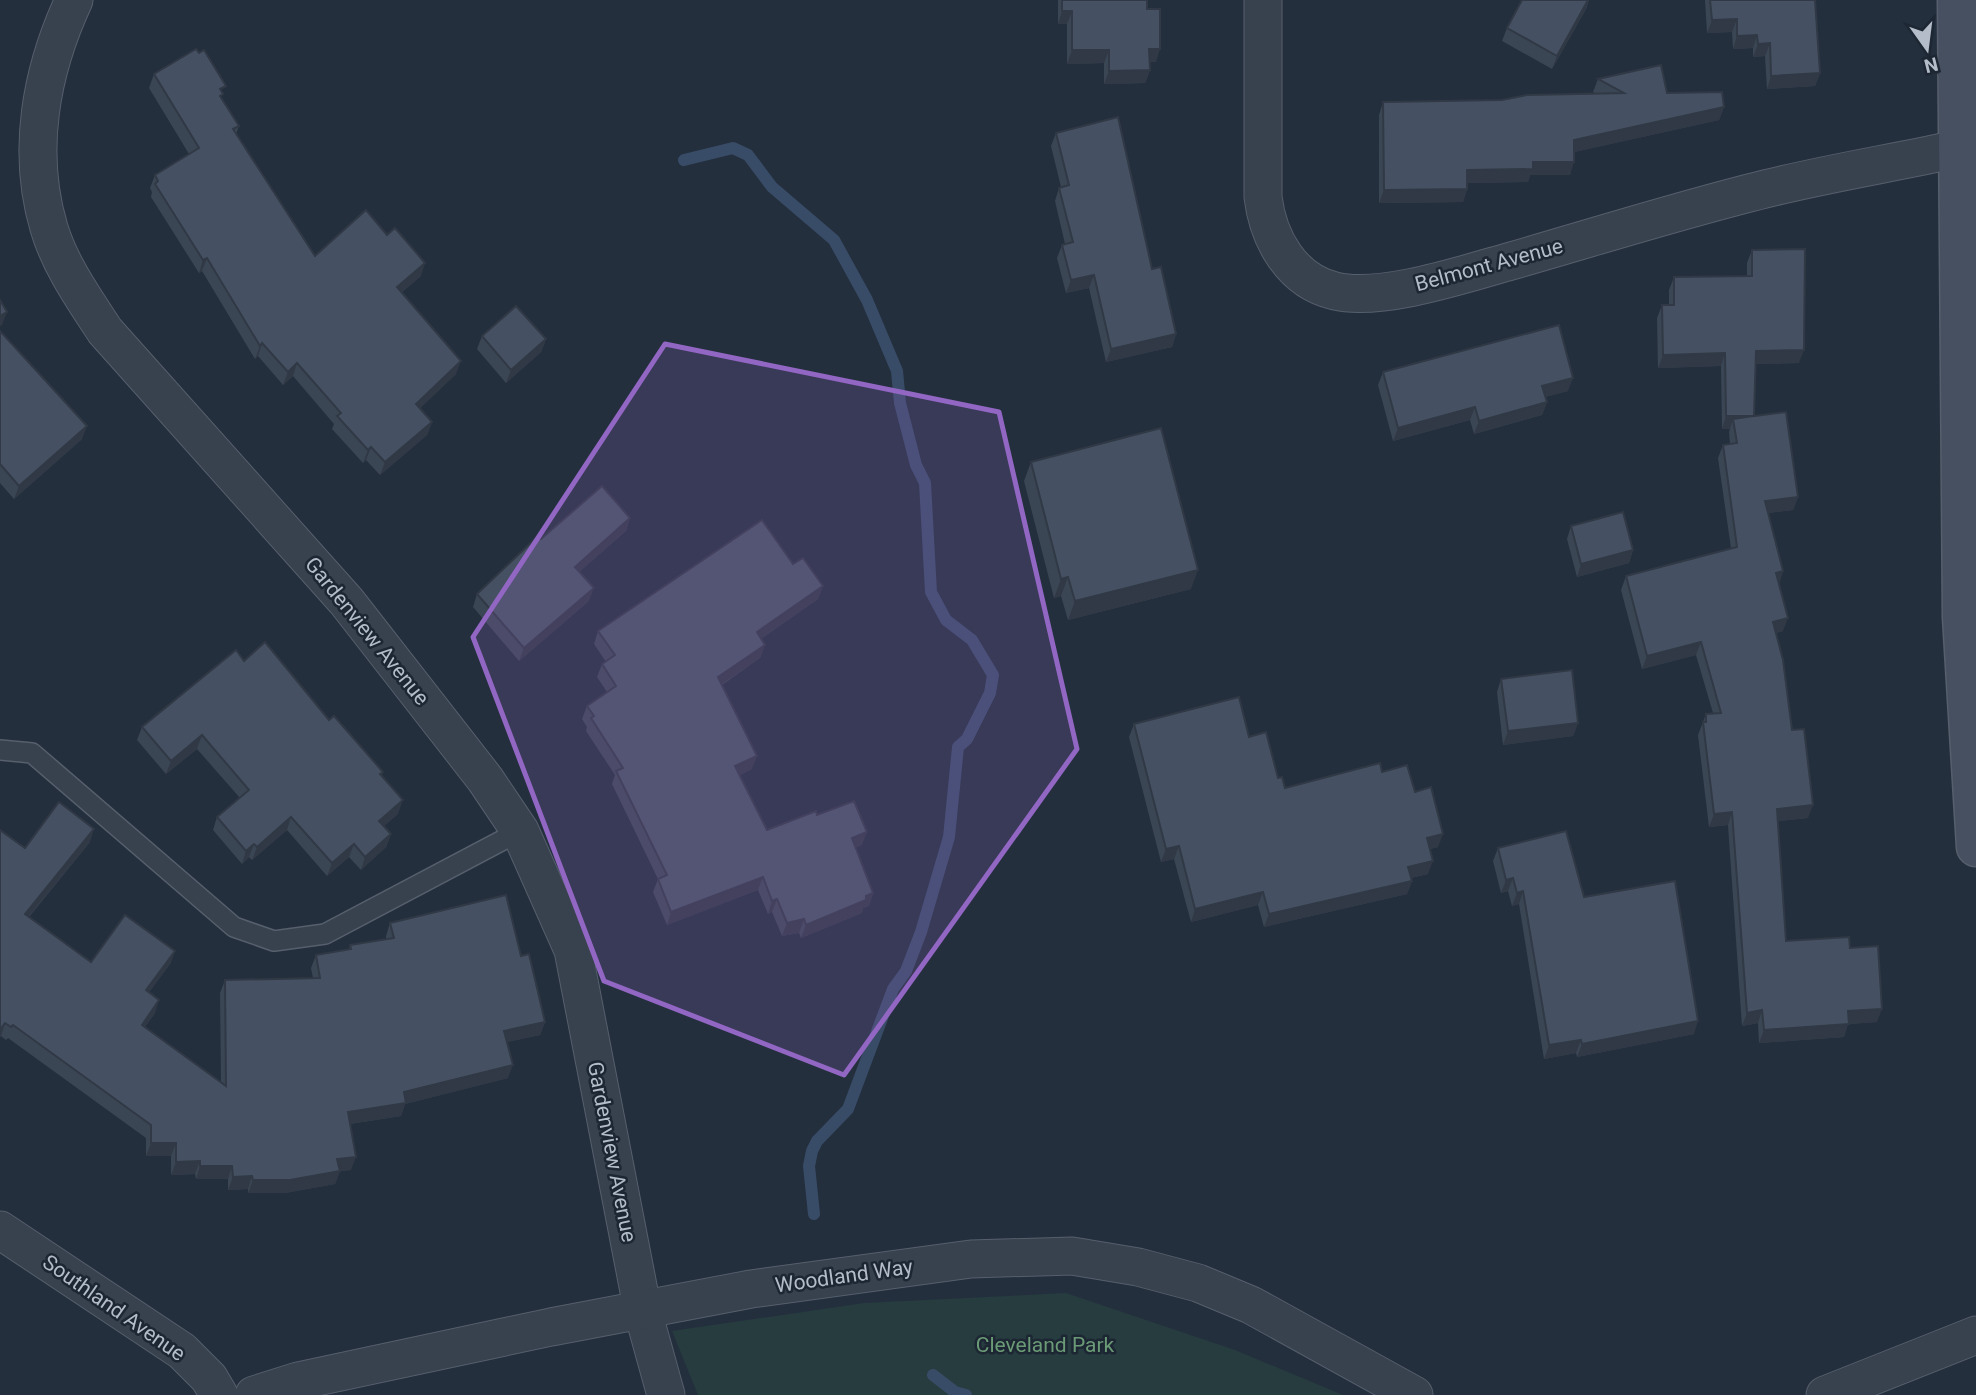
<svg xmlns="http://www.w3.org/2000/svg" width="1976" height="1395" font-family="Roboto,sans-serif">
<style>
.green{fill:#263c3f}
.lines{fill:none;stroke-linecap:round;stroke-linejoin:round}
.stream{stroke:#394c67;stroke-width:12}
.lane-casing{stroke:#565f6c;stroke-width:22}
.street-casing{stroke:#565f6c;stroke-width:39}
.secondary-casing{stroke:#565f6c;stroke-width:41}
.lane{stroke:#38414e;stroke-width:19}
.street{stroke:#38414e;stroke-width:37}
.secondary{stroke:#465061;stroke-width:38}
.wall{fill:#3b4654}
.shaded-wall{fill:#303945}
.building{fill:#455162;stroke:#303945;stroke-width:2}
.marked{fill:#9266c3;fill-opacity:0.2;stroke:#9266c3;stroke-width:5;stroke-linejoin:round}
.labels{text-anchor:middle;stroke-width:5;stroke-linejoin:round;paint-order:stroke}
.street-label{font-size:21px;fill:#b4bcc9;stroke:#1d2633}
.park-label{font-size:21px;fill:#6b9a76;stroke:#1d2633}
</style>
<rect width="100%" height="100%" fill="#242f3e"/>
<!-- green -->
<polygon class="green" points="1066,1293 1235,1350 1343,1395 698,1395 672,1331 864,1303"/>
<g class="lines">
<!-- stream -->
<g class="stream">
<polyline points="684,160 733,148 748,155 772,187 834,240 867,300 897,371 900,403 916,465 925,483 931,592 946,620 972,640 993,675 990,693 967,739 958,747 949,837 921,932 906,971 893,989 848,1109 817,1141 812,1151 809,1166 814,1214"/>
<polyline points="933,1375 955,1392 966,1395"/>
</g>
<!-- lane casing -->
<g class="lane-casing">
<polyline id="lane" points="0,750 32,753 234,927 274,941 325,934 520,831"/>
</g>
<!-- street casing -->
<g class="street-casing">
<g id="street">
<path d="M74,0C41,71 26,151 49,228C60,265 84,299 105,331L347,602L485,779L520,831L573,950L643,1312L666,1395"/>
<path d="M1263,0V197C1268,238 1291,281 1335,291C1381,302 1465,274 1511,261C1595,237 1680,210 1765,189C1829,173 1893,163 1957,149"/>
<polyline points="0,1230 182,1351 209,1378 219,1395"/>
<polyline points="254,1395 298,1381 551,1327 751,1289 971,1259 1072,1256 1138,1267 1198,1283 1251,1305 1414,1395"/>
<polyline points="1825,1395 1976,1335"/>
</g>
</g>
<!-- secondary casing -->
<g class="secondary-casing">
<polyline id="secondary" points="1957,0 1962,617 1976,847"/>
</g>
<!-- lane -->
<use href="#lane" class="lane"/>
<!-- street -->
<use href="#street" class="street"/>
<!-- secondary -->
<use href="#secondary" class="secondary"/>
</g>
<!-- wall -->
<g class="wall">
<polygon points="1058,0 1147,0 1147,9 1156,62 1150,62 1150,70 1145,83 1104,84 1104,63 1067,64 1067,24 1058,24"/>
<polygon points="1522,0 1589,0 1586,9 1552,69 1502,41 1507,28"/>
<polygon points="1705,0 1815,0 1820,73 1815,86 1767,89 1765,56 1753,57 1753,48 1733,49 1732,32 1707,33"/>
<polygon points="154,74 222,98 239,126 236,134 315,256 421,276 402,292 456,374 420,408 432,422 427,435 380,475 366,460 363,463 332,429 334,424 293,376 283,385 258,356 255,359 202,271 199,273 151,197 152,192 150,188 155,175 189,154 149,88"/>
<polygon points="1598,79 1667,93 1724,107 1719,120 1574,152 1570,175 1530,175 1528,182 1467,183 1467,189 1463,202 1379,203 1379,115 1383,102 1502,100 1596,94 1593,92"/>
<polygon points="1056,133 1152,269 1176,334 1172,347 1106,362 1089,288 1066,293 1057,258 1062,245 1065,244 1055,201 1059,188 1061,187 1051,146"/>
<polygon points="1752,250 1799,363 1755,364 1754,416 1798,497 1793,510 1768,513 1783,571 1779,583 1783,631 1776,633 1808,818 1778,821 1786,941 1850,948 1877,1022 1848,1024 1844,1037 1759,1043 1758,1023 1742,1026 1728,825 1709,827 1698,735 1706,714 1713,713 1696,655 1642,669 1621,590 1626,576 1731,548 1718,458 1723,445 1730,444 1729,432 1730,429 1722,429 1721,366 1658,368 1657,318 1662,305 1669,305 1669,290 1674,277 1747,276 1747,263"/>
<polygon points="0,331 82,439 14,499 0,483"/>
<polygon points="482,336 546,339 541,352 506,383 477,349"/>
<polygon points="1383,372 1568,391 1545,397 1547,402 1542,415 1474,434 1470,420 1393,441 1378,385"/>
<polygon points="1031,462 1191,589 1068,620 1061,596 1054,598 1024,481"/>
<polygon points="630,518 626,531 579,572 589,601 519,661 473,607 477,594 541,539"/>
<polygon points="1571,526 1633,550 1629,563 1577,577 1567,539"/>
<polygon points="793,564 823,586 818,599 761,639 765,645 760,658 722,685 752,769 740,775 767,830 817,815 862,845 855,848 873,893 869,906 863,908 862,913 801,938 799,933 782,936 772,912 768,914 758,890 667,925 653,892 658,879 612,784 615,775 586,731 587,727 582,719 587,706 607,692 597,677 602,664 606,662 594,644 598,631"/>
<polygon points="244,661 329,720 383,772 381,776 398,814 384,826 391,834 386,847 361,870 349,857 327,876 287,830 252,860 249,857 242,864 213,830 217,817 240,798 197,749 166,774 137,740 142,727"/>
<polygon points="1501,679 1578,723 1573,736 1503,745 1497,692"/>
<polygon points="1134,724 1249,737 1285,788 1382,772 1415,792 1438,847 1430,849 1428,874 1411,878 1412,881 1407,894 1264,927 1258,905 1191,922 1174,859 1161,862 1129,737"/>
<polygon points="0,830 25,848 90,842 29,917 91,962 175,951 170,964 149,992 155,1013 145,1027 221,1082 220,993 225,980 313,978 311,968 316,955 349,950 350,945 386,939 386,936 390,923 521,956 545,1022 540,1035 507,1042 508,1078 405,1104 401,1116 350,1124 351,1170 340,1171 335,1184 285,1193 248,1193 248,1189 228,1190 228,1179 196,1179 195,1174 171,1175 171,1156 146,1156 146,1138 8,1038 6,1040 1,1036 0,1037"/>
<polygon points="1498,848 1584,897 1694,1034 1577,1057 1576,1053 1544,1059 1519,904 1512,906 1508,891 1501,893 1493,861"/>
</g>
<!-- shaded-wall -->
<g class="shaded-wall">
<polygon points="1588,0 1586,9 1552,69 1557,56"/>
<polygon points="1062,11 1072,11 1067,24 1058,24"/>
<polygon points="1737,19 1732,32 1707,33 1712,20"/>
<polygon points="1757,35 1753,48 1733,49 1737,36"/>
<polygon points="1770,43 1765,56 1753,57 1758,44"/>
<polygon points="1149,49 1160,49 1156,62 1145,62"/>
<polygon points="1072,50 1109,50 1104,63 1067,64"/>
<polygon points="1150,70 1145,83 1104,84 1109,71"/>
<polygon points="1820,73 1815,86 1767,89 1771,76"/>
<polygon points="1724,107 1719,120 1570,153 1574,140"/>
<polygon points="1533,162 1574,162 1570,175 1530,175 1528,182 1462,183 1467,170"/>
<polygon points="1467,189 1463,202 1379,203 1384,190"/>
<polygon points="207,258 202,271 199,273 203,260"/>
<polygon points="425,263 421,276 392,300 397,287"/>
<polygon points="1094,275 1089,288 1066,293 1071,280"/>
<polygon points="7,312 2,325 0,326 0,316"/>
<polygon points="1176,334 1172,347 1106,362 1111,349"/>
<polygon points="546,339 541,352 506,383 511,370"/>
<polygon points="262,343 258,356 255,359 260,346"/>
<polygon points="1804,350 1799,363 1751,364 1756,351"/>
<polygon points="1725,353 1721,366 1658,368 1663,355"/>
<polygon points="461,361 456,374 411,417 416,404"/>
<polygon points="297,363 293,376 283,385 288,372"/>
<polygon points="1573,378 1568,391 1538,399 1542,386"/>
<polygon points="1547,402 1542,415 1474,434 1479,421"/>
<polygon points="1475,407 1470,420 1393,441 1398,428"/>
<polygon points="1726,416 1753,416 1733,419 1730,429 1722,429"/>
<polygon points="432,422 427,435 380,475 385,462"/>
<polygon points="87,426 82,439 14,499 19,486"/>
<polygon points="371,447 366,460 363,463 368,450"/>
<polygon points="1798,497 1793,510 1760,514 1765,501"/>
<polygon points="630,518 626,531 570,580 575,567"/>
<polygon points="1633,550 1629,563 1577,577 1581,564"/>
<polygon points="1198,570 1191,589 1068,620 1075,601"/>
<polygon points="1783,571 1779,584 1776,573"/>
<polygon points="1068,577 1061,596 1054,598 1061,579"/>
<polygon points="823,586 818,599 752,645 757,632"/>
<polygon points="594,588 589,601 519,661 524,648"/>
<polygon points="1788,618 1783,631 1768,635 1773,622"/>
<polygon points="1701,642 1696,655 1642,669 1647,656"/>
<polygon points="765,645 760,658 713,690 718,677"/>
<polygon points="1578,723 1573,736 1503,745 1508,731"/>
<polygon points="202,735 197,749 166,774 171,761"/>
<polygon points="757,756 752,769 731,779 735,766"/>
<polygon points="403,800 398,814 375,834 379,821"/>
<polygon points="1813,805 1808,818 1772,822 1777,809"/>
<polygon points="1732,812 1728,825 1709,827 1714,814"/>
<polygon points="291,817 287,830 252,860 257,847"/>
<polygon points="94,829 90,842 20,927 25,914"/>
<polygon points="867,832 862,845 847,851 852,838"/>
<polygon points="391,834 386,847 361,870 365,857"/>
<polygon points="1443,834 1438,847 1423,851 1427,838"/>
<polygon points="254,844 249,857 242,864 246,851"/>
<polygon points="354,844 349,857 327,876 332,863"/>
<polygon points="1179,846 1174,859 1161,862 1166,849"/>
<polygon points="1433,861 1428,874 1403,880 1408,867"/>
<polygon points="763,877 758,890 667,925 671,912"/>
<polygon points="1513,878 1508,891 1501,893 1506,880"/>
<polygon points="1412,881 1407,894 1264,927 1269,914"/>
<polygon points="1523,891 1519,904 1512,906 1517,893"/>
<polygon points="1263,892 1258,905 1191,922 1195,909"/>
<polygon points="873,893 869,906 863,908 862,913 801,938 806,925"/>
<polygon points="777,899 772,912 768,914 772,901"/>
<polygon points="804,919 799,933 782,936 787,923"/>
<polygon points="175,951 170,964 141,1003 146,990"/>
<polygon points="159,1000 155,1013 137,1038 142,1025"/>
<polygon points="1882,1009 1877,1022 1848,1024 1844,1037 1759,1043 1764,1030 1848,1011"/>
<polygon points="1762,1010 1758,1023 1742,1026 1747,1013"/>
<polygon points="1698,1021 1694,1034 1577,1057 1582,1044"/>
<polygon points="545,1022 540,1035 499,1044 504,1031"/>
<polygon points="5,1023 1,1036 0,1037 0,1030"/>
<polygon points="1581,1040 1576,1053 1544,1059 1549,1045"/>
<polygon points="513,1065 508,1078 405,1104 401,1116 343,1125 348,1112 404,1092"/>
<polygon points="151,1143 176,1143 171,1156 146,1156"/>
<polygon points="356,1157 351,1170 340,1171 335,1184 285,1193 248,1193 253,1180 337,1159"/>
<polygon points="200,1161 195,1174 171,1175 176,1162"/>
<polygon points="200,1166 232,1166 228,1179 196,1179"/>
<polygon points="252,1176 248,1189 228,1190 233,1177"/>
</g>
<!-- building -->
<g class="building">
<polygon points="1062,0 1147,0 1147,9 1160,9 1160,49 1149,49 1150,70 1109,71 1109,50 1072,50 1072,11 1062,11"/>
<polygon points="1522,0 1588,0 1557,56 1507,28"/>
<polygon points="1710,0 1815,0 1820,73 1771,76 1770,43 1758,44 1757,35 1737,36 1737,19 1712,20"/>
<polygon points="196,49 199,53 204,50 226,86 220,89 223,94 220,96 239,126 233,129 315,256 366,210 387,235 395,228 425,263 397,287 461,361 416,404 432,422 385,462 371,447 368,450 337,416 341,413 297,363 288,372 262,343 260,346 207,258 203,260 155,184 158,181 155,175 199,148 154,74"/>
<polygon points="1661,65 1667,93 1722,92 1724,107 1574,140 1574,162 1533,162 1533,169 1467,170 1467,189 1384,190 1383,102 1502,100 1527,95 1624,93 1598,79"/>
<polygon points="1118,117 1152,269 1161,267 1176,334 1111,349 1094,275 1071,280 1062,245 1073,242 1059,188 1069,185 1056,133"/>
<polygon points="1805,249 1804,350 1756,351 1754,416 1786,412 1798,497 1765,501 1783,571 1776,573 1788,618 1773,622 1783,660 1792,730 1804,729 1813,805 1777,809 1786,941 1849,937 1850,948 1878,946 1882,1009 1848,1011 1849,1024 1764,1030 1762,1010 1747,1013 1732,812 1714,814 1703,722 1706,722 1706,714 1721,713 1701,642 1647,656 1626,576 1737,547 1723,445 1737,443 1733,419 1753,416 1726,416 1725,353 1663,355 1662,305 1674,305 1674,277 1752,276 1752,250"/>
<polygon points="0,300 7,312 0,316"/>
<polygon points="516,306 546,339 511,370 482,336"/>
<polygon points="1559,325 1573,378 1542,386 1547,402 1479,421 1475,407 1398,428 1383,372"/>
<polygon points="0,331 87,426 19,486 0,464"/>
<polygon points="1161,428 1198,570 1075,601 1068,577 1061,579 1031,462"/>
<polygon points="602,486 630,518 575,567 594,588 524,648 477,594 538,536 541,539"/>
<polygon points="1623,512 1633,550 1581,564 1571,526"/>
<polygon points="762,520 793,564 803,558 823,586 757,632 765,645 718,677 757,756 735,766 767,830 816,811 817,815 854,801 867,832 852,838 873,893 866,896 866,900 806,925 804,919 787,923 777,899 772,901 763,877 671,912 658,879 667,875 616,771 623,768 591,718 594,716 587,706 616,686 602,664 615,655 598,631"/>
<polygon points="265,642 329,720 334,716 383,772 380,774 403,800 379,821 391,834 365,857 354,844 332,863 291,817 257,847 254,844 246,851 217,817 249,790 202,735 171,761 142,727 236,650 244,661"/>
<polygon points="1572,670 1578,723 1508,731 1501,679"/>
<polygon points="1239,697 1249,737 1266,732 1278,778 1282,777 1285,788 1380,763 1382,772 1407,765 1415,792 1431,787 1443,834 1427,838 1433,861 1408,867 1412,881 1269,914 1263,892 1195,909 1179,846 1166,849 1134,724"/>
<polygon points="59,802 94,829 25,914 91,962 125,915 175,951 146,990 159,1000 142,1025 226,1086 225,980 320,978 316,955 351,949 350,945 394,938 390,923 506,895 521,956 529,954 545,1022 504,1031 513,1065 404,1092 406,1103 348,1112 356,1157 337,1159 340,1171 290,1180 253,1180 252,1176 233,1177 232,1166 200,1166 200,1161 176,1162 176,1143 151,1143 151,1125 13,1025 11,1027 5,1023 0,1030 0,830 25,848"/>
<polygon points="1566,831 1584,897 1675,881 1698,1021 1582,1044 1581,1040 1549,1045 1523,891 1517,893 1513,878 1506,880 1498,848"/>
</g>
<!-- marked area -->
<path class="marked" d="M665,344L999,412L1077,749L844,1075L604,981L473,637Z"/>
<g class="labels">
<!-- street labels -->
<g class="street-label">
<text transform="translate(1489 265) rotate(-15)" y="7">Belmont Avenue</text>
<text transform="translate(367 631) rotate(51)" y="7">Gardenview Avenue</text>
<text transform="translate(612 1152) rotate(79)" y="7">Gardenview Avenue</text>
<text transform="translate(844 1276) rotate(-8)" y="7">Woodland Way</text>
<text transform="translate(114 1308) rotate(35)" y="7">Southland Avenue</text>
</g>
<!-- park labels -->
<g class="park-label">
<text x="1045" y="1352">Cleveland Park</text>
</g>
</g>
<!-- north arrow -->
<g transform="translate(1927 49) rotate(166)" stroke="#1d2633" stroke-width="5" paint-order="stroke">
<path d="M0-5L12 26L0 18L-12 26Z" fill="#b4bcc9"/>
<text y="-10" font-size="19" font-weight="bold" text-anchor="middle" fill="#b4bcc9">N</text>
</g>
</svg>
